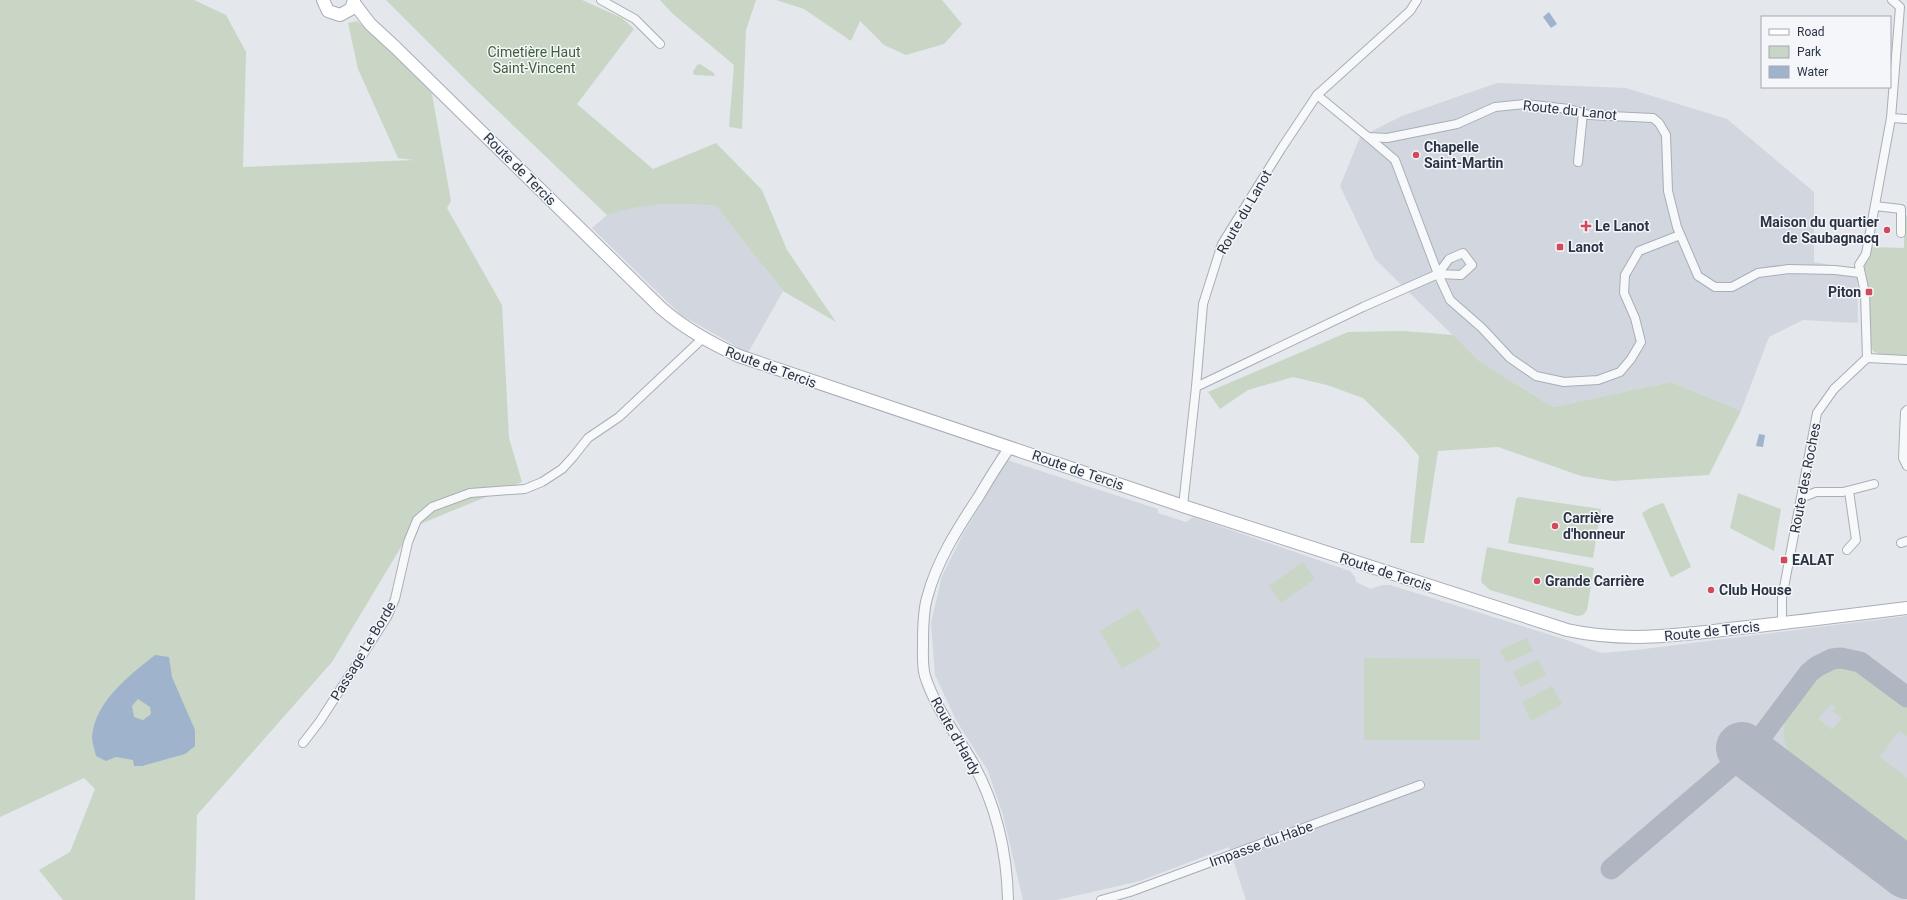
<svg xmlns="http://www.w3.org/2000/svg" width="1907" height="900" font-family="Roboto,sans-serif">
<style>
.built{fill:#d2d6de}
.green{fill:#c9d6c5;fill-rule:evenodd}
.water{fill:#9fb4cc;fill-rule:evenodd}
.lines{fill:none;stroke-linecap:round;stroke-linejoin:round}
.taxiway{stroke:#b0b6c1;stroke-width:21}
.runway{stroke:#b0b6c1;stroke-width:52}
.minor-casing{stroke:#a9aeb7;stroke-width:10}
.tertiary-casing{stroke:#a9aeb7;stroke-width:12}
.secondary-casing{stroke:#a9aeb7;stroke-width:14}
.minor{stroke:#f7f8fa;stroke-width:8}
.tertiary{stroke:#f7f8fa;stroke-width:10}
.secondary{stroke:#fff;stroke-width:12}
.poi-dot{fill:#d1495b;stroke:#f4f6f9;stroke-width:1.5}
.labels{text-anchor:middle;stroke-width:3;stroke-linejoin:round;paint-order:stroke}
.park-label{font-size:14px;fill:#3f6138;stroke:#f4f6f9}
.street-label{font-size:14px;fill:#2b3445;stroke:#f4f6f9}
.poi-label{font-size:14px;font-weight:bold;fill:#2b3445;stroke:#f4f6f9;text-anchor:start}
</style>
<rect width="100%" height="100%" fill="#e4e7ec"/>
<!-- built -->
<g class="built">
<polygon points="1497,83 1626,88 1727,119 1814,192 1814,262 1857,270 1858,323 1803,320 1769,337 1741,411 1671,382 1553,407 1479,361 1375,259 1340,186 1360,137 1402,116"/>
<polygon points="673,203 716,206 783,291 748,353 681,315 592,228 607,215 628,208 652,204"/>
<polygon points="1007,460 1158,509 1158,513 1186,522 1193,517 1350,571 1355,577 1356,582 1371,589 1382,585 1390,585 1567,640 1601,653 1636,650 1907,616 1907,900 1246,900 1229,847 1140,881 1057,900 1023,900 1003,815 988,771 956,720 935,675 931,623 942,576 962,536"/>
</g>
<!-- green -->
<g class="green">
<polygon points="0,0 194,0 226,15 246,52 243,167 414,160 398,158 358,69 348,23 357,21 401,56 432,94 451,201 447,208 502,305 509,438 522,482 413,527 332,662 197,815 195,900 63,900 39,870 70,852 95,789 84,778 0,817"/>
<path d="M386,0H582L622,18L634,29L577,104L653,169L716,143L762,190L787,250L836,322L783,291L716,206C674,202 647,202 607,215L473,87Z"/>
<polygon points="660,0 756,0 746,30 742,129 729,127 734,65 673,14"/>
<polygon points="776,0 942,0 962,24 944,44 906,55 884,45 860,21 851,41 804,9"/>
<polygon points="700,64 714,73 715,76 694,75 693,72 697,65"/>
<polygon points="1907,215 1907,356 1881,355 1873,351 1870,343 1867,279 1862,265 1870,247 1904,248 1904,219"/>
<polygon points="1403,331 1453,335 1479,361 1553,407 1671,382 1741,411 1709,475 1613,481 1581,476 1498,447 1438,451 1424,543 1410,543 1419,456 1401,435 1363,398 1327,385 1293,377 1248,390 1220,409 1208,392 1348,332"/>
<polygon points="1738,493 1781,509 1774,551 1730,528"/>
<polygon points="1519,497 1601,509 1593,558 1508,543 1516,499"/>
<polygon points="1662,503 1664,504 1691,567 1672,577 1670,576 1642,513 1650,508"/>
<polygon points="1487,547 1594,568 1587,610 1583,615 1577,616 1490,590 1482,583 1481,580"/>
<polygon points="1303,562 1315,579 1281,603 1269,586"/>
<polygon points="1138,608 1161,646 1122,669 1100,631"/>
<polygon points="1527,638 1533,651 1506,663 1500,650"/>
<polygon points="1364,658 1480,659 1480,740 1364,740"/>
<polygon points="1538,659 1546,675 1521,687 1513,672"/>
<path d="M1840,666L1855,669L1907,708V736L1899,731L1880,757L1907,778V843L1792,756C1782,743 1781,728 1789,714L1823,671ZM1831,704L1835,707L1832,711L1842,718L1832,730L1818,719Z"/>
<polygon points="1552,686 1562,704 1531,721 1522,702"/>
</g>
<!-- water -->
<g class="water">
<polygon points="1549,12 1557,24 1551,28 1543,17"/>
<polygon points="1759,434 1765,435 1763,447 1756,446"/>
<path d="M155,655L169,657L172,677L195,730V746L185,754L142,766H134L133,760L116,757L106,761L96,756C95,750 92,743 92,737C95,701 129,676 155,655ZM138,699L150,707L151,714L143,720L134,717L132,706Z"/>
</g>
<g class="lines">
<!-- taxiway -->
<g class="taxiway">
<path d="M1776,771C1767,764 1755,759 1755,745L1809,673L1816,667L1832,659L1841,658L1860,662L1907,697"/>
<polyline points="1611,869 1730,767"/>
</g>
<!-- runway -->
<polyline class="runway" points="1742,748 1907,873"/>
<!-- minor casing -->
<g class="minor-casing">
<g id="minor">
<polyline points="601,0 635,19 660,44"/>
<polyline points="1317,95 1368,137 1387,138 1457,124 1495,107 1525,104 1569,109 1589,115 1653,118 1659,123 1666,135 1668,191 1677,227 1698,276 1715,287 1732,287 1758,273 1789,269 1835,270 1860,273"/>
<polyline points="1891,118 1907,119"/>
<polyline points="1368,137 1395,160 1438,274 1461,275 1472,265 1463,253 1449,259 1438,274"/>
<polyline points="1578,162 1583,113"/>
<polyline points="1875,206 1901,209 1901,233"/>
<polyline points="1867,358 1865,293 1859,265 1866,254 1891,118 1900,7 1892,0"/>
<polyline points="1867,358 1907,360"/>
<polyline points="1196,387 1363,307 1438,274 1450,300 1482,328 1510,358 1536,376 1564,382 1598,380 1620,372 1631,359 1641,342 1635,318 1624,293 1625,275 1639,251 1680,235"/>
<polyline points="1907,410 1905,412 1903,458 1907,466"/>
<polyline points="1801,498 1816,492 1843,492 1874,484"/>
<polyline points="1183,506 1196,387 1203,304 1222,244 1281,149 1317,95 1410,11 1417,0"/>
<polyline points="1901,543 1907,541"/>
<polyline points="1847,550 1856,540 1849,491"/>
<polyline points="1782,624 1782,598 1817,413 1834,389 1867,358"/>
<polyline points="303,743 320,721 387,617 395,599 408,542 417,520 432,507 470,493 525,489 542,482 562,469 573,457 588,438 619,417 702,339"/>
<polyline points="1101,900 1130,892 1420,785"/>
</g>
</g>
<!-- tertiary casing -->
<g class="tertiary-casing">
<path id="tertiary" d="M1008,900C1007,853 996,805 973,763C957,735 935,708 925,676C922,666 923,653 923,643C923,628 923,612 927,598C937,560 958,528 979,496C989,479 999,463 1010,447"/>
</g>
<!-- secondary casing -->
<g class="secondary-casing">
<g id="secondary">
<polyline points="323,0 328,11 340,15 351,9 354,0"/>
<path d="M354,3L370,24L395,47L661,308C685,329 710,343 739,356L1183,506L1567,630C1628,643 1678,635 1739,628C1795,622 1851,615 1907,608"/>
</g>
</g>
<!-- minor -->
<use href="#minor" class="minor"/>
<!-- tertiary -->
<use href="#tertiary" class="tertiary"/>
<!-- secondary -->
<use href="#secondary" class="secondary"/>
</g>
<!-- markers -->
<g class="poi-dot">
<circle cx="1416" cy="155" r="4"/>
<path d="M1584 220h4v4h4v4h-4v4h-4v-4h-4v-4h4z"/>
<circle cx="1887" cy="230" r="4"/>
<rect x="1556" y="243" width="8" height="8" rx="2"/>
<rect x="1865" y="288" width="8" height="8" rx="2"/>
<circle cx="1555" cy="526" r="4"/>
<rect x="1780" y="556" width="8" height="8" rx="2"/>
<circle cx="1537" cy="581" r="4"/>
<circle cx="1711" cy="590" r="4"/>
</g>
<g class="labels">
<!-- park labels -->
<g class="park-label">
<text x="534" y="57">Cimetière Haut<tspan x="534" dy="16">Saint-Vincent</tspan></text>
</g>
<!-- street labels -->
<g class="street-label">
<text transform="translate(1570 110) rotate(6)" y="5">Route du Lanot</text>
<text transform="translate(520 169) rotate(45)" y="5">Route de Tercis</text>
<text transform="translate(1244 212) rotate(-60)" y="5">Route du Lanot</text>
<text transform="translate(771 367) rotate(20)" y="5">Route de Tercis</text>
<text transform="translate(1078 470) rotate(19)" y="5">Route de Tercis</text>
<text transform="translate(1805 478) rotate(-79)" y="5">Route des Roches</text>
<text transform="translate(1386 572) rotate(18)" y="5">Route de Tercis</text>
<text transform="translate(1712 631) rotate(-6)" y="5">Route de Tercis</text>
<text transform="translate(363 651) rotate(-59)" y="5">Passage Le Borde</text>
<text transform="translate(956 736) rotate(61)" y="5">Route d'Hardy</text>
<text transform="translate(1261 844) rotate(-20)" y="5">Impasse du Habe</text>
</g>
<!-- poi labels -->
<g class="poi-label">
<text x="1424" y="152">Chapelle<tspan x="1424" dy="16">Saint-Martin</tspan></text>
<text x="1879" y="227" text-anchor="end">Maison du quartier<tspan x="1879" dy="16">de Saubagnacq</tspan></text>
<text x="1595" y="231">Le Lanot</text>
<text x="1568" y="252">Lanot</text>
<text x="1861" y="297" text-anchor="end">Piton</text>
<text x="1563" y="523">Carrière<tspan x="1563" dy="16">d'honneur</tspan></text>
<text x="1792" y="565">EALAT</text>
<text x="1545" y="586">Grande Carrière</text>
<text x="1719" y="595">Club House</text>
</g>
</g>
<!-- legend -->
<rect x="1761" y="16" width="130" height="72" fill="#f4f6f9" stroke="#a4a8b1"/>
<rect x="1769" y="29" width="20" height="6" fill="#ffffff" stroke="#a4a8b1"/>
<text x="1797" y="36" font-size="12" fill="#2b3445">Road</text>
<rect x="1769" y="46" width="20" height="12" fill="#c9d6c5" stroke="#a4a8b1"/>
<text x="1797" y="56" font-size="12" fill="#2b3445">Park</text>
<rect x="1769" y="66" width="20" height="12" fill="#9fb4cc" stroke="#a4a8b1"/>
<text x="1797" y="76" font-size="12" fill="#2b3445">Water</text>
</svg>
